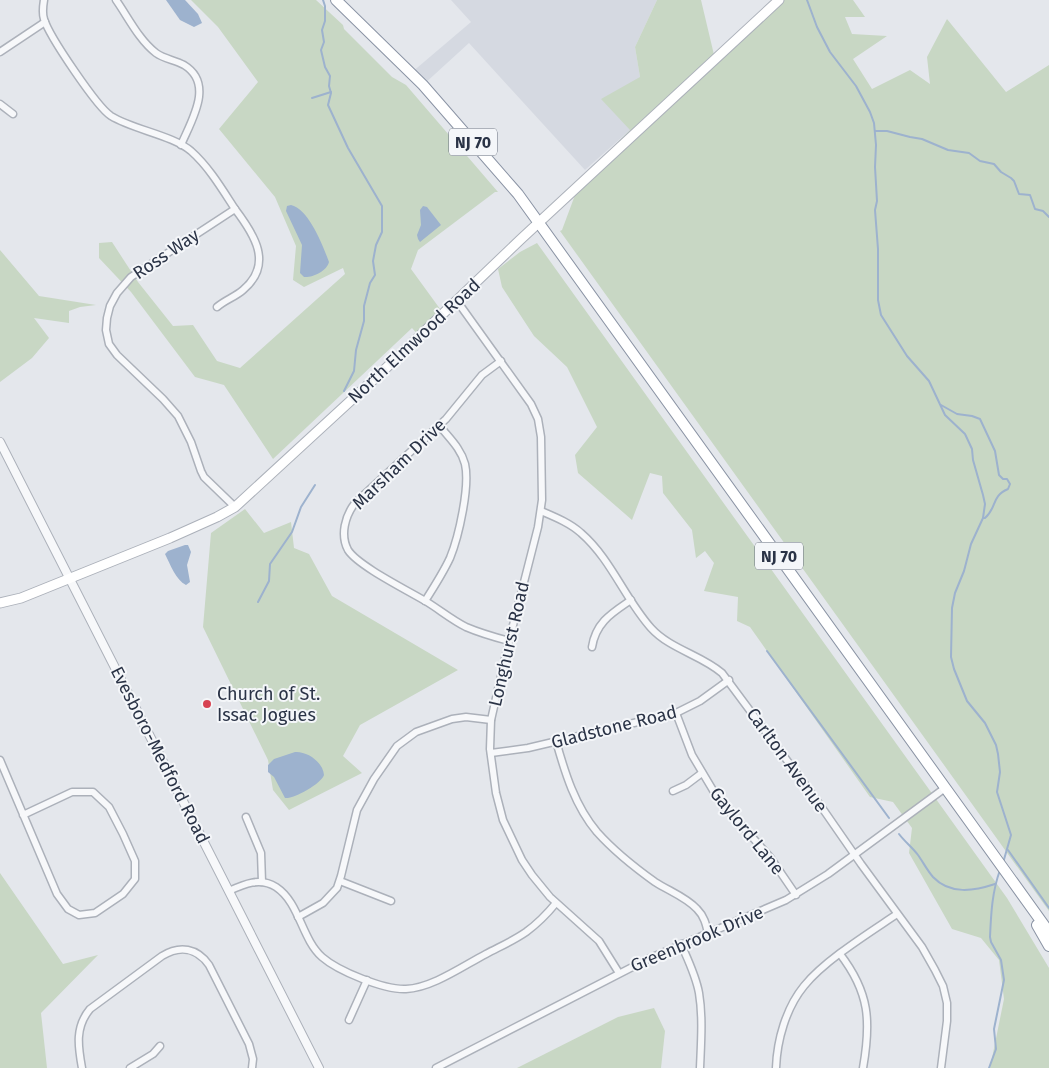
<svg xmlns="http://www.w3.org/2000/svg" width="1049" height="1068" font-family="'Fira Sans',sans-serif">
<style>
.built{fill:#d5d9e1}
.green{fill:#c8d7c4}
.water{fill:#9db2ce}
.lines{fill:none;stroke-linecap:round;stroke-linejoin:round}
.stream{stroke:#9db2ce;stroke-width:2}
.minor-casing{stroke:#acb1ba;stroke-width:9}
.tertiary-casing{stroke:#acb1ba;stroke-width:10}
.secondary-casing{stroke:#acb1ba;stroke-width:11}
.trunk-casing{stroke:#8a93a4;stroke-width:12}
.minor{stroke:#f7f8fa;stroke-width:6}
.tertiary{stroke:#f7f8fa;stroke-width:8}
.secondary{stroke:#fff;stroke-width:9}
.trunk{stroke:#fff;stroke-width:10}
.poi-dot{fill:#d74352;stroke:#f4f6f9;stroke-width:2}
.labels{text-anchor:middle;stroke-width:4;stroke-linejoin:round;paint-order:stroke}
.shield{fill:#f4f6f9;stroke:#676e7c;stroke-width:1}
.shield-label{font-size:16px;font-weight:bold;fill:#2a3346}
.street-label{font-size:18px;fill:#2a3346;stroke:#f4f6f9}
.poi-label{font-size:18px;fill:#2a3346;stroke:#f4f6f9;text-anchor:start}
</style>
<rect width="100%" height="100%" fill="#e4e7ec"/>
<!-- built -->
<polygon class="built" points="451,0 657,0 635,47 640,77 630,130 585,170 469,43 423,85 411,73 471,22"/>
<!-- green -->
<g class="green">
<polygon points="191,0 316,0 343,25 344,29 392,77 406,85 498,192 495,192 418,250 411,269 443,313 418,335 412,328 273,459 224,385 195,377 131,292 99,258 99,243 112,242 138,282 173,326 193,325 217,361 240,368 345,274 343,268 304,287 293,280 296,246 275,197 219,129 258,82 218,27"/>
<polygon points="657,0 701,0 715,59 778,0 853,0 865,17 845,17 852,34 887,36 853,59 872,89 910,70 930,84 927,57 947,19 1006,92 1049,65 1049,911 560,231 562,230 581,179 630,130 601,99 640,77 635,47"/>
<polygon points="537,243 1007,898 1049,968 1049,1068 990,1068 1004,999 999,960 981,938 952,929 909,853 912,828 893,802 870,797 750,627 737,621 738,597 704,591 714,563 705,551 696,558 692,530 663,493 662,476 650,473 632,520 578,473 575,455 597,427 567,367 534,336 502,287 498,269 520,252"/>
<polygon points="0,250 39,296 96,305 80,307 69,311 69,323 34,318 49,338 32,358 0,382"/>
<polygon points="245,509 264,533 291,522 294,548 309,554 332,596 458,670 360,725 343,756 362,773 289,810 273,790 268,760 203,627 211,533"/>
<polygon points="0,873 63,964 98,955 41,1013 47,1068 0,1068"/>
<polygon points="654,1008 665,1031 661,1068 517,1068 618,1017"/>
</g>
<!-- water -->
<g class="water">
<polygon points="166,0 185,0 198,14 202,23 194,27 180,20"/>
<path d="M291,205C309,209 323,246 329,262C327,271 312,278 304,277L300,273L302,245L286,211L287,206Z"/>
<polygon points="423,206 427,207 441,225 420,242 418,239 417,235 421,225 420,210"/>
<path d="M185,545H188L191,552L187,565L190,582L186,585C176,580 170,564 165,554L168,551Z"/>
<path d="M295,752C307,751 323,762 324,775C321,784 294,799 285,798L274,777L268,772V765L274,759Z"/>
</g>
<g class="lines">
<!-- stream -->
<g class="stream">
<polyline points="323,0 325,6 325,21 322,30 324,42 321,50 325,67 330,76 329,86 331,93 328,105 348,148 382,206 382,232 376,245 373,261 375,275 370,283 364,306 364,321 356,350 354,371 344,391"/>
<polyline points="807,0 817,27 830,52 856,86 870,112 874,123 876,145 875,167 877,201 875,210 878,249 878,300 881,315 907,356 929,381 945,415 965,434 972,449 973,460 983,495 985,504 983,518 971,544 964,571 955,593 952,608 951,657 954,669 967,701 985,723 996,745 998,754 1000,772 997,792 1011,835 1003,863"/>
<polyline points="312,98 331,92"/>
<polyline points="875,131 887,131 910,137 922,139 948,150 969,153 980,161 994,164 1001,172 1011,178 1014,181 1019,194 1030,195 1035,209 1043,211 1049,217"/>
<path d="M941,405L957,414L972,416L980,419L995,451L999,475L1003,479H1007L1010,484L1008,489C991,496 997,508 985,518H983"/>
<polyline points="258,602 269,581 270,564 292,532 301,507 315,485"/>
<polyline points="767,651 889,818"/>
<path d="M899,834C905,842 912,847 918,855C923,862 927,870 933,877C950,895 974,891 995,884"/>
<polyline points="1008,850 1049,908"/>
<path d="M989,1068L996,1049L994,1029L1004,980L1001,960L991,942L990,937C991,914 992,892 1000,870"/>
</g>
<!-- minor casing -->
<g class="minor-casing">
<g id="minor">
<path d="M44,0C43,6 42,13 44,19C49,36 97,107 111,116C134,130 172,135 191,151C209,167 222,189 235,209"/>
<path d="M116,0C128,17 139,40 156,53C164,59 175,60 184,65C215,84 191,121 181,145"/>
<polyline points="0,52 45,22"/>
<polyline points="0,104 13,114"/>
<polyline points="457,301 531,404 538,419 541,437 542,500 538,527 509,641 491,720 490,749 496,793 503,820 522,860 532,875 550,897 599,941 619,973"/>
<path d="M217,307C225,300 235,297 243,290C274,264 254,234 235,209L131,277L117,293L110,306L107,318L106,330L109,344L117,355L163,399L178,416L191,442L201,471L204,477L235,507"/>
<path d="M501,361L482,375L446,419L355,503C345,516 340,535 348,550C358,566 409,591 427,602C440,610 452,620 466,627C480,633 494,637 509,641"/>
<path d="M541,511C555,517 570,523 581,533C611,559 625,599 651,628C670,649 701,655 722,673L818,802L861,864L922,947L935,970L943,986L947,1003V1021L941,1068"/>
<path d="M425,601C434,587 443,573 450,558C459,536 470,486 465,464C461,448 448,437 439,425"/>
<path d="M592,647C596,622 612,613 631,600"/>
<polyline points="676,713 692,755 717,797 725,807 770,857 796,895"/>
<path d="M556,741C565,773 575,806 597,832C614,851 634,867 655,882C669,891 686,897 697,909C704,916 706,924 708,933"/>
<polyline points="491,753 528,748 676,713 700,701 729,680"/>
<polyline points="0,760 57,894 68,909 79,915 95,913 123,894 135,879 135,861 123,834 109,807 93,792 72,792 23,815"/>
<polyline points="673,791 686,785 702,773"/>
<polyline points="246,817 261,853 262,882"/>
<polyline points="340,881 391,901"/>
<path d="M229,891C244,884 260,877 276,887C300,903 301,938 322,957C338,971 384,990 406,989C432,988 463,966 486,954C499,947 513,941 526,932C537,924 547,914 556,903"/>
<polyline points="298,917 323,903 337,888 341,876 357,810 374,779 397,746 416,732 452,719 466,717 491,720"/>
<path d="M681,944C688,960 696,976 699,993C703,1017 701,1043 700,1068"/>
<path d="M840,954C870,993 871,1022 863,1068"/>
<polyline points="349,1020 367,980"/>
<path d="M82,1068C78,1046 75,1027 90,1009L162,956C180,945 197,948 209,965L249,1044L253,1059L252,1068"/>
<polyline points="130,1068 153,1054 160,1046"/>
<polyline points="436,1068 648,959 786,900 828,874 945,788"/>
<path d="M776,1068C777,1040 786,1008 804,986C825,960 869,933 897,914"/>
</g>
</g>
<!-- tertiary casing -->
<g class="tertiary-casing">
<polyline id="tertiary" points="0,442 319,1068"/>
</g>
<!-- secondary casing -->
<g class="secondary-casing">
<polyline id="secondary" points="0,603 21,598 170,538 217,517 235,507 384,370 521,239 779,0"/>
</g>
<!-- trunk casing -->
<g class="trunk-casing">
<g id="trunk">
<polyline points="336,0 423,85 518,194 1049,932"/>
<polyline points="1037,925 1049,946"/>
</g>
</g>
<!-- minor -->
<use href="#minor" class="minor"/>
<!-- tertiary -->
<use href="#tertiary" class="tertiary"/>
<!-- secondary -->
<use href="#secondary" class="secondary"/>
<!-- trunk -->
<use href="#trunk" class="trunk"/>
</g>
<!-- markers -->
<circle class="poi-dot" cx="207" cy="704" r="5"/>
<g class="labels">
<!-- shield labels -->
<g class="shield">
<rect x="449" y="128.5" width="48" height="27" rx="4"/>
<rect x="755" y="542.5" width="48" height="27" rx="4"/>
</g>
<g class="shield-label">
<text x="473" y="148">NJ 70</text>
<text x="779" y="562">NJ 70</text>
</g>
<!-- street labels -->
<g class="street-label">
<text transform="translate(166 254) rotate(-34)" y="6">Ross Way</text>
<text transform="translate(414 341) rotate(-43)" y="6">North Elmwood Road</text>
<text transform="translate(399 464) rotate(-44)" y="6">Marsham Drive</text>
<text transform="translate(509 644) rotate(-77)" y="6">Longhurst Road</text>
<text transform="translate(614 727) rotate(-14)" y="6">Gladstone Road</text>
<text transform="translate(160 755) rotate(63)" y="6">Evesboro-Medford Road</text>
<text transform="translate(787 760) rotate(54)" y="6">Carlton Avenue</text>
<text transform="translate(747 831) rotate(51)" y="6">Gaylord Lane</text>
<text transform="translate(697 939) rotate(-23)" y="6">Greenbrook Drive</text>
</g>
<!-- poi labels -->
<g class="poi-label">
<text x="217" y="700">Church of St.<tspan x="217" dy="21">Issac Jogues</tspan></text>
</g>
</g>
</svg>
